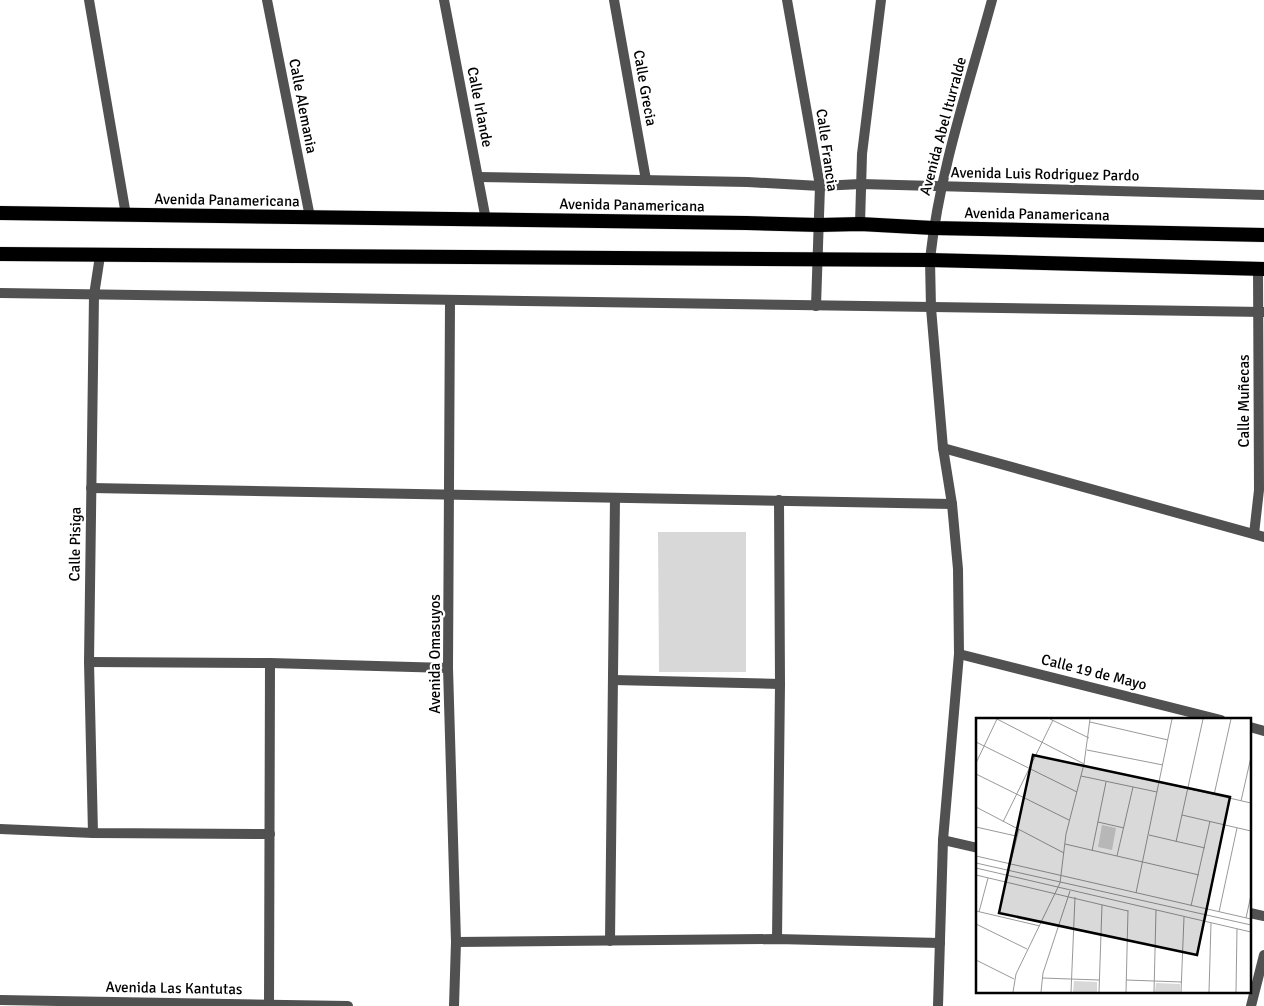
<svg xmlns="http://www.w3.org/2000/svg" width="1264" height="1006" font-family="Signika,sans-serif">
<style>
.green{fill:#d8d8d8}
.lines{fill:none;stroke-linecap:round;stroke-linejoin:round}
.trunk-casing{stroke:#dbdbdb;stroke-width:15}
.minor{stroke:#515151;stroke-width:10}
.tertiary{stroke:#515151;stroke-width:10}
.trunk{stroke:#000;stroke-width:14}
.labels{text-anchor:middle;stroke-width:4.5;stroke-linejoin:round;paint-order:stroke}
.street-label{font-size:15px;fill:#000;stroke:#fff}
.inset-road{fill:none;stroke:#999;stroke-width:1}
.view{fill:#000;fill-opacity:0.15;stroke:#000;stroke-width:2.5}
.inset-edge{fill:none;stroke:#000;stroke-width:2.5}
</style>
<rect width="100%" height="100%" fill="#fff"/>
<!-- green -->
<polygon class="green" points="658,532 746,532 746,672 659,672"/>
<g class="lines">
<!-- trunk casing -->
<g class="trunk-casing">
<g id="trunk">
<polyline points="0,213 746,223 819,225 860,224 933,228 1264,235"/>
<polyline points="0,254 930,260 1264,269"/>
</g>
</g>
<!-- minor -->
<g class="minor">
<polyline points="89,0 126,215"/>
<polyline points="267,0 310,217"/>
<polyline points="444,0 486,220"/>
<polyline points="614,0 646,180"/>
<polyline points="787,0 820,186 816,306"/>
<polyline points="478,177 748,182 820,186 861,184 1264,195"/>
<polyline points="860,224 862,154 881,0"/>
<polyline points="930,260 931,308 943,448 952,504 958,569 959,654 943,840 938,1006"/>
<polyline points="0,293 1264,312"/>
<polyline points="450,301 448,668 456,942 454,1006"/>
<polyline points="943,448 1264,537"/>
<polyline points="91,488 952,504"/>
<polyline points="1254,534 1259,490 1258,268"/>
<polyline points="959,654 1221,720"/>
<polyline points="89,662 270,663 448,668"/>
<polyline points="613,680 780,684"/>
<polyline points="1250,727 1264,731"/>
<polyline points="0,829 93,833 270,834"/>
<polyline points="93,833 89,662 94,295 100,256"/>
<polyline points="943,840 978,848"/>
<polyline points="1250,913 1264,916"/>
<polyline points="777,939 780,684 779,500"/>
<polyline points="610,941 615,498"/>
<polyline points="456,942 777,939 940,943"/>
<polyline points="0,1000 348,1006"/>
<polyline points="269,1006 270,663"/>
<polyline points="1251,1006 1264,955"/>
</g>
<!-- tertiary -->
<path class="tertiary" d="M930,260C939,172 969,85 992,0"/>
<!-- trunk -->
<use href="#trunk" class="trunk"/>
</g>
<g class="labels">
<!-- street labels -->
<g class="street-label">
<text transform="translate(645 88) rotate(80)" y="5">Calle Grecia</text>
<text transform="translate(303 106) rotate(79)" y="5">Calle Alemania</text>
<text transform="translate(480 107) rotate(79)" y="5">Calle Irlande</text>
<text transform="translate(943 126) rotate(-75)" y="5">Avenida Abel Iturralde</text>
<text transform="translate(827 150) rotate(82)" y="5">Calle Francia</text>
<text transform="translate(1045 174) rotate(1)" y="5">Avenida Luis Rodriguez Pardo</text>
<text transform="translate(227 200) rotate(1)" y="5">Avenida Panamericana</text>
<text transform="translate(632 205) rotate(1)" y="5">Avenida Panamericana</text>
<text transform="translate(1037 214) rotate(1)" y="5">Avenida Panamericana</text>
<text transform="translate(1244 401) rotate(-90)" y="5">Calle Muñecas</text>
<text transform="translate(75 544) rotate(-89)" y="5">Calle Pisiga</text>
<text transform="translate(435 654) rotate(-90)" y="5">Avenida Omasuyos</text>
<text transform="translate(1094 672) rotate(14)" y="5">Calle 19 de Mayo</text>
<text transform="translate(174 988) rotate(1)" y="5">Avenida Las Kantutas</text>
</g>
</g>
<!-- overview -->
<g transform="translate(976 718)">
<rect width="275" height="275" fill="#fff"/>
<path d="M126,107L140,110L136,132L122,129ZM98,263L121,264V274H97ZM180,265L204,266V274H179Z" fill="#d8d8d8"/>
<path class="inset-road" d="M21,1L108,46M74,1L113,20M114,4L192,22M0,24L101,74M111,32L187,47M0,45L21,1M0,56L93,102M105,58L181,74M183,64L275,85M238,77L255,1M265,83L275,39M0,89L88,135M206,97L275,113M27,104L77,2M122,104L148,110M0,109L40,118M173,117L229,130M200,124L227,1M89,126L223,157M116,133L130,64M0,138L275,201M141,138L157,69M0,145L275,207M34,147L43,111M0,150L275,214M0,157L152,193M160,175L196,1M215,188L234,103M0,193L64,208M3,194L12,160M243,194L261,110M270,200L275,177M0,206L51,231M0,242L38,261M66,260L123,262M150,262L206,264M37,274L40,256L84,165L90,116L108,46L114,1M65,274L67,255L94,173M95,274L99,179M123,274L126,187M150,274L152,192M178,274L180,192M205,274L208,199M233,274L235,205M260,274L261,211"/>
<path class="view" d="M57,37L254,79L221,237L23,195Z"/>
<rect width="275" height="275" class="inset-edge"/>
</g>
</svg>
